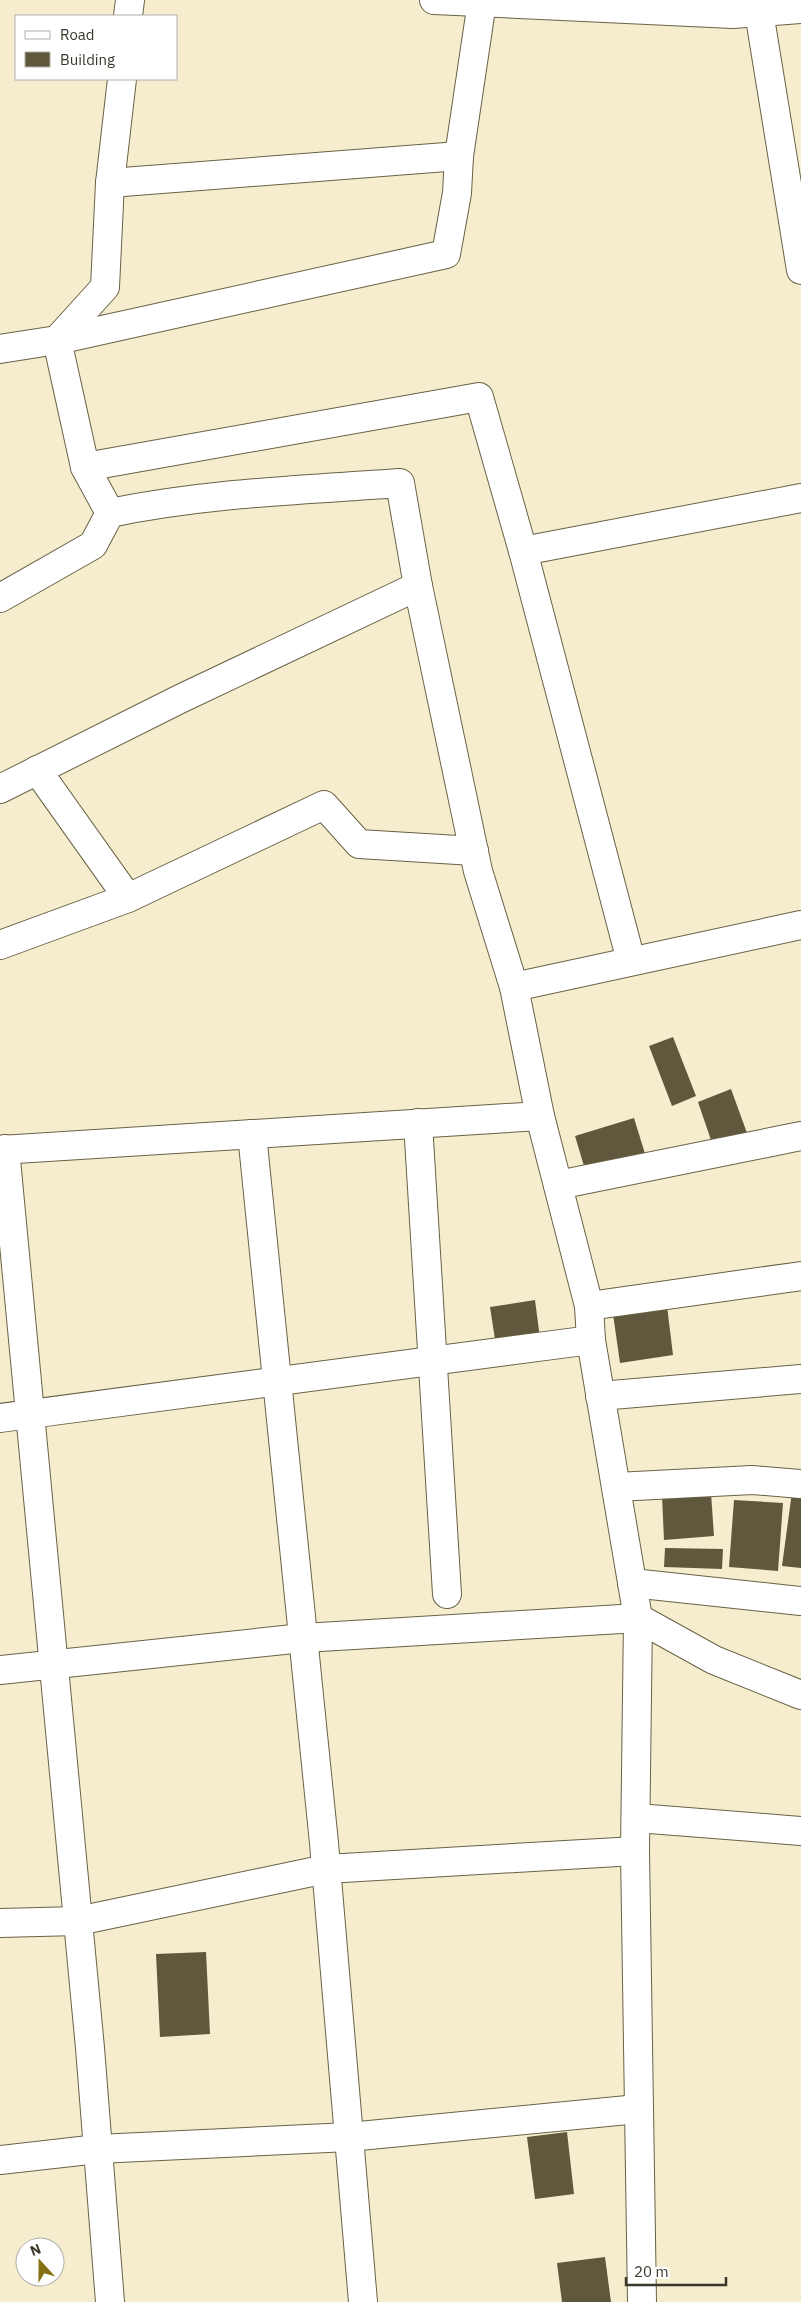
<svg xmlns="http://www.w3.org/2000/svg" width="801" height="2302" font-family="'IBM Plex Sans',sans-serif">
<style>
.building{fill:#5f583d}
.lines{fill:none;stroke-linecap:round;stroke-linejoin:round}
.minor-casing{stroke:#696246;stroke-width:30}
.minor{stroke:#fff;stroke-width:28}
</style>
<rect width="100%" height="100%" fill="#f5edce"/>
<!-- building -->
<g class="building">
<polygon points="673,1037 696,1096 672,1106 649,1046"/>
<polygon points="731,1089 747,1133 713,1146 698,1102"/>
<polygon points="634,1118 646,1157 587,1176 575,1136"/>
<polygon points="535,1300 541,1346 497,1352 490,1307"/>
<polygon points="667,1306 673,1355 620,1363 613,1314"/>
<polygon points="792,1492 801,1493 801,1568 782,1566"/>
<polygon points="711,1493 714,1536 664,1540 662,1496"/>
<polygon points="734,1500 783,1503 778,1571 729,1567"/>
<polygon points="665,1548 723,1549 722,1569 664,1567"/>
<polygon points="206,1952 210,2034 160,2037 156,1954"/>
<polygon points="567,2132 574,2194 535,2199 527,2137"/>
<polygon points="605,2257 611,2302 562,2302 557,2263"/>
</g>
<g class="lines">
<!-- minor casing -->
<g class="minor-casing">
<g id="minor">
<polyline points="434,0 733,14 801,9"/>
<polyline points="759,12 801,270"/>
<polyline points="128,16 130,0"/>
<polyline points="110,183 459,156"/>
<polyline points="0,349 57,340 446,254 457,193 459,156 482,2"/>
<polyline points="85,467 479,397 523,551 631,961"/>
<polyline points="110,513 85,467 57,340 105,287 110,183 122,79"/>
<polyline points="523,551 801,498"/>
<path d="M0,598L93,545L110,513C206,493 303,490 400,483L418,586L478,871L514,987L540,1116L589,1306L591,1340L638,1618L635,1851L642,2302"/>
<polyline points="37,770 128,898"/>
<polyline points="0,789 182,698 418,586"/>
<polyline points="0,945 128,898 324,805 359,844 474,851"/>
<polyline points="514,987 801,925"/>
<polyline points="418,1123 447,1594"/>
<polyline points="252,1134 324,1843 363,2302"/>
<polyline points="5,1149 90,2048 110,2302"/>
<polyline points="0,1150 540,1116"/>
<polyline points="558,1185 801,1136"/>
<polyline points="589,1306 801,1276"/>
<polyline points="600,1396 801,1379"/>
<polyline points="0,1418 591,1340"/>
<polyline points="616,1487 752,1480 801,1484"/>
<polyline points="632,1583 801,1601"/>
<polyline points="0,1670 303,1638 638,1618 714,1660 801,1695"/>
<polyline points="637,1818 801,1831"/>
<polyline points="0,1923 78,1921 326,1869 635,1851"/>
<polyline points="0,2160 98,2149 349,2137 638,2109"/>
</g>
</g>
<!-- minor -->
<use href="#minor" class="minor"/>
</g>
<!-- legend -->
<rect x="15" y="15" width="162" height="65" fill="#ffffff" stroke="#b0afaa"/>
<rect x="25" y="31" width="25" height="8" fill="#ffffff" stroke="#b0afaa"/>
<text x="60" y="40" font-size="15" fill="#3a372b">Road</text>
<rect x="25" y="52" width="25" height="15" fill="#5f583d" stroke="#b0afaa"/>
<text x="60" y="65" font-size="15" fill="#3a372b">Building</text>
<!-- north arrow -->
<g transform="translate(40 2262) rotate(339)"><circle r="24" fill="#ffffff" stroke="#b0afaa"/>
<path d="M0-4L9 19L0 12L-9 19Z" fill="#867213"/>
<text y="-8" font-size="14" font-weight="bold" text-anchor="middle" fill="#3a372b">N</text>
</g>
<!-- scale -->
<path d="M626 2277v8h100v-8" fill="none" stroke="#3a372b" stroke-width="2.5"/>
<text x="634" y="2277" font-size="15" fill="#3a372b" stroke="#ffffff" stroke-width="4" paint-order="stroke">20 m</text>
</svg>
